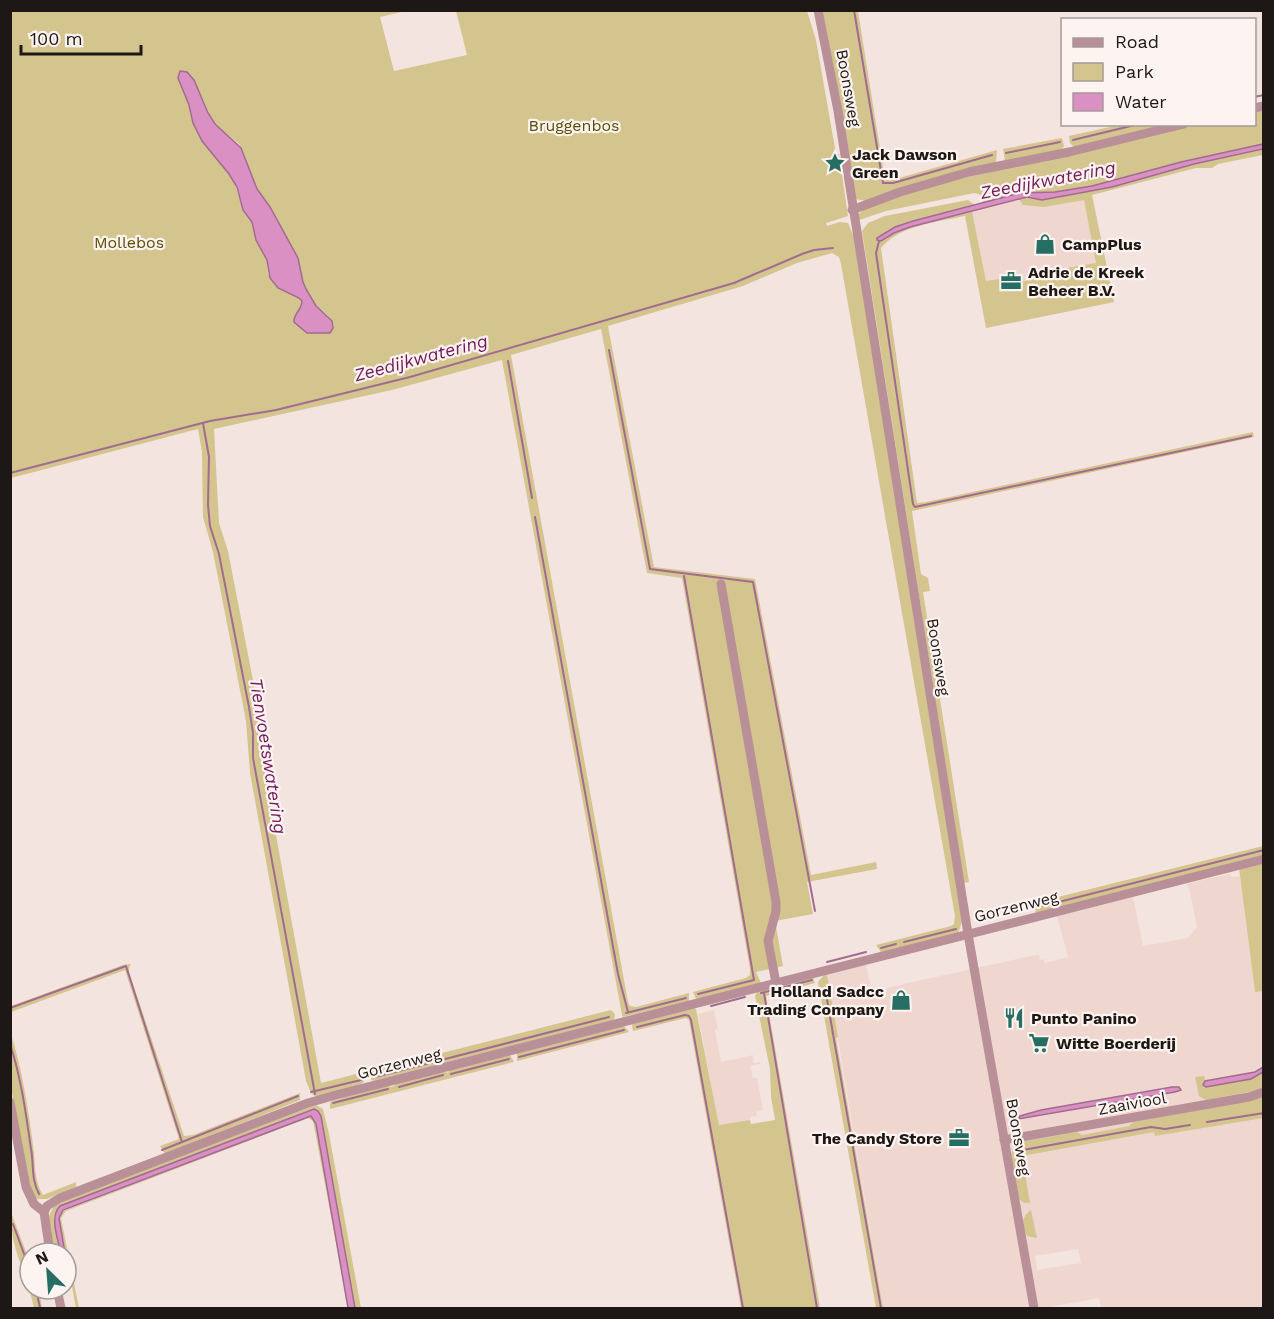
<svg xmlns="http://www.w3.org/2000/svg" width="1274" height="1319" font-family="'Work Sans',sans-serif">
<style>
.built{fill:#efd7d0;fill-rule:evenodd}
.green{fill:#d4c58e;fill-rule:evenodd}
.water{fill:#da90c3;stroke:#a16c8f;stroke-width:1.5}
.lines{fill:none;stroke-linecap:round;stroke-linejoin:round}
.stream{stroke:#a16c8f;stroke-width:2}
.minor{stroke:#b99097;stroke-width:9}
.labels{text-anchor:middle;stroke-width:4.5;stroke-linejoin:round;paint-order:stroke}
.street-label{font-size:16px;fill:#1d1816;stroke:#fdf3f0}
.park-label{font-size:16px;fill:#5d4e06;stroke:#fdf3f0}
.poi-label{font-size:16px;font-weight:bold;fill:#1d1816;stroke:#fdf3f0;text-anchor:start}
.water-label{font-size:18px;font-style:italic;fill:#711b5d;stroke:#fdf3f0}
</style>
<rect width="100%" height="100%" fill="#f4e4e0"/>
<!-- built -->
<g class="built">
<polygon points="1091,190 1114,302 986,328 965,213 1027,197 1042,200"/>
<path d="M1229,874L1232,877L1240,876L1255,992L1263,991V1308H1101L1099,1298L1044,1308H883L827,974L866,964L872,992L875,993L890,987L1030,956L1039,955L1040,960L1044,959L1045,963L1049,962L1068,957L1057,916L1133,897L1143,946L1188,938L1197,927L1189,888L1186,884ZM1078,1249L1081,1263L1037,1270L1035,1256Z"/>
<polygon points="714,1010 718,1029 715,1030 721,1062 753,1055 754,1063 760,1062 760,1064 750,1066 753,1078 757,1078 763,1110 756,1111 757,1116 750,1117 750,1120 719,1126 698,1014"/>
</g>
<!-- green -->
<g class="green">
<path d="M11,11H406L380,17L394,71L467,55L456,11H807L816,40L836,154H839L848,216L826,223L827,226L840,222L848,223L854,237L962,922L958,933L881,952L876,945L951,926L954,924L955,916L841,264L839,257L832,253L797,263L743,286L608,326L654,567L755,579L811,875L876,862L877,869L807,882L813,914L775,921L783,966L756,972L761,983L696,999L693,992L746,978L750,975V969L682,578L647,573L601,329L511,355L628,1002L630,1006L636,1007L689,993V1001L623,1017L622,1015L502,360L392,390L214,429L219,523L228,551L257,701L262,738L264,769L321,1083L364,1072V1082L359,1085L316,1097L311,1093L306,1081L250,773L246,721L213,552L203,517L202,452L198,429L11,478ZM180,71H185L204,101L208,113L215,124L239,144L243,151L257,189L270,207L298,258L303,282L306,289L316,306L328,316L321,333H311L299,312L302,301L299,298L285,292L268,274L267,260L256,240L252,222L243,210L234,181L191,116L189,105L178,78Z"/>
<polygon points="822,11 858,11 885,180 892,180 997,150 996,163 866,201 855,199 832,59"/>
<polygon points="1263,109 1263,144 1075,190 1044,193 1024,192 984,204 979,194 974,193 886,211 859,220 858,215 864,209 881,202 946,182 1196,125 1254,124 1255,111"/>
<polygon points="1119,125 1169,125 1074,147 1070,143 1069,136"/>
<polygon points="1062,138 1064,146 1062,149 1005,161 1003,149"/>
<path d="M1263,149V155L1218,164L1212,168H1196L1092,195L1114,302L986,328L965,216C938,222 900,225 881,248L917,503L926,502L1253,432L1254,437L912,511L921,574L928,578L930,591L923,592L969,882L964,883L862,231L868,223L885,216L968,200L976,206L902,224L877,237L881,241C909,223 940,219 972,212L986,281L1000,279L1020,282L1056,275V270L1096,263L1084,200L1044,207L1023,205L1019,199L1027,197L1042,200L1112,187L1194,164Z"/>
<polygon points="1263,846 1263,855 1036,913 1034,903"/>
<polygon points="1263,862 1263,991 1255,992 1239,868"/>
<polygon points="131,964 129,968 129,972 184,1136 193,1135 300,1093 300,1100 165,1154 160,1146 179,1139 125,970 11,1012 11,1006 123,965"/>
<polygon points="825,974 827,974 838,1037 836,1038 883,1308 876,1308 818,982"/>
<polygon points="813,978 815,983 766,996 820,1308 741,1308 689,1020 686,1018 633,1031 632,1025 633,1023 694,1008 696,1009 719,1125 750,1120 751,1124 775,1120 771,1097 770,1069 755,996 757,992"/>
<polygon points="611,1010 615,1014 614,1020 373,1081 371,1079 371,1071"/>
<polygon points="624,1026 629,1032 517,1061 517,1053"/>
<path d="M10,1031C22,1068 28,1107 33,1145C36,1163 33,1178 43,1195L76,1182V1187L47,1199H37L32,1193L24,1161L11,1087Z"/>
<polygon points="510,1055 514,1062 330,1109 330,1103 332,1101 388,1085 390,1087 394,1086 395,1084 443,1071 448,1073 449,1070"/>
<polygon points="1263,1072 1263,1087 1259,1090 1206,1100 1199,1096 1195,1077 1204,1076 1205,1081 1258,1076"/>
<polygon points="1263,1097 1263,1118 1155,1136 1154,1132 1022,1156 1030,1203 1024,1203 1019,1199 1011,1154 1014,1147 1020,1142 1077,1132 1082,1135 1129,1126 1133,1122"/>
<path d="M316,1105L323,1109L329,1134L361,1308H355L321,1116L318,1111L314,1109L66,1204L54,1216L61,1253H53C49,1233 41,1213 62,1200Z"/>
<polygon points="311,1116 316,1124 339,1248 342,1274 313,1121 308,1118 66,1211 61,1218 79,1308 76,1308 59,1218 61,1212"/>
<path d="M1031,1210L1037,1238L1027,1236C1021,1225 1021,1217 1031,1210Z"/>
<path d="M12,1215L28,1257H30V1289H39L42,1308H34C28,1277 10,1248 11,1216Z"/>
</g>
<!-- water -->
<g class="water">
<path d="M180,71L187,72L194,80L208,113L215,124L241,148L257,189L270,207L298,258L303,282L306,289L316,306L332,321L333,328L330,333H307L294,322C293,314 302,310 302,301L299,298L278,288L270,278L267,260L256,240L252,222L243,210L237,187L229,174L202,141L193,123L189,105L178,78Z"/>
<polygon points="1263,144 1263,149 1194,164 1112,187 1042,200 1027,197 910,227 894,233 881,241 877,240 877,238 895,227 913,221 1020,193 1055,192 1092,186 1181,162"/>
<polygon points="1263,1067 1263,1072 1251,1079 1206,1087 1203,1085 1205,1081 1255,1072"/>
<polygon points="1172,1087 1179,1087 1181,1090 1175,1092 1018,1119 1020,1116 1041,1110"/>
<path d="M314,1109L318,1111L321,1116L355,1308H348L316,1124L311,1116L63,1210L59,1218L65,1253H61C58,1239 49,1217 60,1206Z"/>
</g>
<g class="lines">
<!-- stream -->
<g class="stream">
<polyline points="854,10 883,183 893,183 992,155"/>
<polyline points="1254,97 1264,95"/>
<polyline points="1073,140 1139,124"/>
<polyline points="1006,153 1060,142"/>
<polyline points="879,241 876,253 913,504 915,507 1251,436"/>
<polyline points="609,350 650,569 753,582 815,911"/>
<polyline points="508,361 532,498"/>
<polyline points="203,423 209,457 208,505 210,526 219,554 249,707 253,733 253,758 315,1094"/>
<polyline points="10,473 210,421 276,410 410,377 734,283 802,254 814,250 833,248"/>
<polyline points="535,517 618,974 628,1012"/>
<polyline points="684,576 754,980 698,994"/>
<polyline points="1043,906 1264,850"/>
<polyline points="904,942 956,929"/>
<polyline points="881,948 896,944"/>
<polyline points="827,962 866,952"/>
<polyline points="825,988 881,1308"/>
<polyline points="761,993 812,980"/>
<polyline points="764,993 817,1308"/>
<polyline points="711,1006 745,997"/>
<polyline points="10,1008 126,966 182,1142"/>
<polyline points="626,1013 686,998"/>
<polyline points="637,1027 685,1015 689,1016 691,1020 743,1308"/>
<path d="M10,1044C21,1077 26,1114 31,1149C34,1165 31,1179 39,1194"/>
<polyline points="519,1057 624,1030"/>
<polyline points="451,1074 509,1059"/>
<polyline points="375,1077 609,1017"/>
<polyline points="399,1087 443,1075"/>
<polyline points="311,1092 361,1080"/>
<polyline points="333,1103 388,1089"/>
<polyline points="1207,1122 1264,1113"/>
<polyline points="162,1150 298,1096"/>
<polyline points="1023,1150 1151,1127 1165,1129 1190,1125"/>
<polyline points="13,1224 30,1270"/>
<polyline points="36,1289 40,1308"/>
</g>
<!-- minor -->
<g class="minor">
<polyline points="818,10 838,111 968,934 1034,1308"/>
<polyline points="1254,108 1264,106"/>
<polyline points="852,210 900,192 969,172 1069,152 1184,124"/>
<polyline points="721,584 776,902 776,911 768,941 776,983"/>
<polyline points="10,1102 26,1187 34,1204 44,1212"/>
<polyline points="1004,1140 1249,1097 1264,1092"/>
<polyline points="44,1212 47,1206 60,1198 308,1103 336,1095 1264,859"/>
<polyline points="44,1212 50,1253"/>
<polyline points="57,1289 61,1308"/>
</g>
</g>
<!-- icons -->
<defs>
<g id="sight-bare" transform="scale(1.62)"><path d="M0-6L1.8-2.2L6-1.7L2.9 1.2L3.7 5.4L0 3.3L-3.7 5.4L-2.9 1.2L-6-1.7L-1.8-2.2Z" fill="#266d63" stroke="#fdf3f0" stroke-width="2.5" paint-order="stroke"/></g>
<g id="shop-bare" transform="scale(1.62)"><path d="M-5-2.5h2.3a2.7 3.5 0 0 1 5.4 0H5L5.5 6h-11ZM-1.5-2.5h3a1.5 2.3 0 0 0-3 0Z" fill="#266d63" stroke="#fdf3f0" stroke-width="2.5" paint-order="stroke"/></g>
<g id="office-bare" transform="scale(1.62)"><path d="M-6-3h4V-5.5h4V-3h4V5H-6ZM-1-4.5V-3h2v-1.5ZM-6 0V1H6V0Z" fill="#266d63" stroke="#fdf3f0" stroke-width="2.5" paint-order="stroke"/></g>
<g id="restaurant-bare" transform="scale(1.62)"><path d="M-5-6h1v4h1v-4h1v4h1v-4h1v5L-1.5 .5V6h-2V.5L-5-1ZM5-6V6H3V1.5H1.5Q1.5-4 5-6Z" fill="#266d63" stroke="#fdf3f0" stroke-width="2.5" paint-order="stroke"/></g>
<g id="supermarket-bare" transform="scale(1.62)"><path d="M-6-5.5h2.5l.6 2H6L4.5 2H-2.5L-4.4-4H-6ZM-1.5 3.2a1.3 1.3 0 1 0 .1 0ZM3 3.2a1.3 1.3 0 1 0 .1 0Z" fill="#266d63" stroke="#fdf3f0" stroke-width="2.5" paint-order="stroke"/></g>
</defs>
<g fill-rule="evenodd">
<use href="#sight-bare" x="835" y="163"/>
<use href="#shop-bare" x="1045" y="244"/>
<use href="#office-bare" x="1011" y="281"/>
<use href="#shop-bare" x="901" y="1000"/>
<use href="#restaurant-bare" x="1014" y="1018"/>
<use href="#supermarket-bare" x="1039" y="1043"/>
<use href="#office-bare" x="959" y="1138"/>
</g>
<g class="labels">
<!-- street labels -->
<g class="street-label">
<text transform="translate(849 88) rotate(80)" y="6">Boonsweg</text>
<text transform="translate(939 657) rotate(81)" y="6">Boonsweg</text>
<text transform="translate(1016 906) rotate(-14)" y="6">Gorzenweg</text>
<text transform="translate(399 1063) rotate(-14)" y="6">Gorzenweg</text>
<text transform="translate(1132 1103) rotate(-10)" y="6">Zaaiviool</text>
<text transform="translate(1019 1137) rotate(80)" y="6">Boonsweg</text>
</g>
<!-- park labels -->
<g class="park-label">
<text x="574" y="131">Bruggenbos</text>
<text x="129" y="248">Mollebos</text>
</g>
<!-- poi labels -->
<g class="poi-label">
<text x="852" y="160">Jack Dawson<tspan x="852" dy="18">Green</tspan></text>
<text x="1062" y="250">CampPlus</text>
<text x="1028" y="278">Adrie de Kreek<tspan x="1028" dy="18">Beheer B.V.</tspan></text>
<text x="884" y="997" text-anchor="end">Holland Sadcc<tspan x="884" dy="18">Trading Company</tspan></text>
<text x="1031" y="1024">Punto Panino</text>
<text x="1056" y="1049">Witte Boerderij</text>
<text x="942" y="1144" text-anchor="end">The Candy Store</text>
</g>
<!-- water labels -->
<g class="water-label">
<text transform="translate(1048 180) rotate(-11)" y="6">Zeedijkwatering</text>
<text transform="translate(421 358) rotate(-15)" y="6">Zeedijkwatering</text>
<text transform="translate(268 756) rotate(81)" y="6">Tienvoetswatering</text>
</g>
</g>
<!-- border -->
<rect width="1274" height="1319" fill="none" stroke="#1d1816" stroke-width="24"/>
<!-- legend -->
<rect x="1061" y="18" width="195" height="108" fill="#fdf3f0" stroke="#a39b99" stroke-width="1.5"/>
<rect x="1073" y="38" width="30" height="9" fill="#b99097" stroke="#a39b99" stroke-width="1.5"/>
<text x="1115" y="48" font-size="18" fill="#1d1816">Road</text>
<rect x="1073" y="63" width="30" height="18" fill="#d4c58e" stroke="#a39b99" stroke-width="1.5"/>
<text x="1115" y="78" font-size="18" fill="#1d1816">Park</text>
<rect x="1073" y="93" width="30" height="18" fill="#da90c3" stroke="#a39b99" stroke-width="1.5"/>
<text x="1115" y="108" font-size="18" fill="#1d1816">Water</text>
<!-- north arrow -->
<g transform="translate(48 1271) rotate(335)"><circle r="28" fill="#fdf3f0" stroke="#a39b99" stroke-width="1.5"/>
<path d="M0-4.5L10 22L0 15L-10 22Z" fill="#266d63"/>
<text y="-9" font-size="16" font-weight="bold" text-anchor="middle" fill="#1d1816">N</text>
</g>
<!-- scale -->
<path d="M21 45v9h120v-9" fill="none" stroke="#1d1816" stroke-width="3"/>
<text x="30" y="45" font-size="18" fill="#1d1816" stroke="#fdf3f0" stroke-width="4.5" paint-order="stroke">100 m</text>
</svg>
